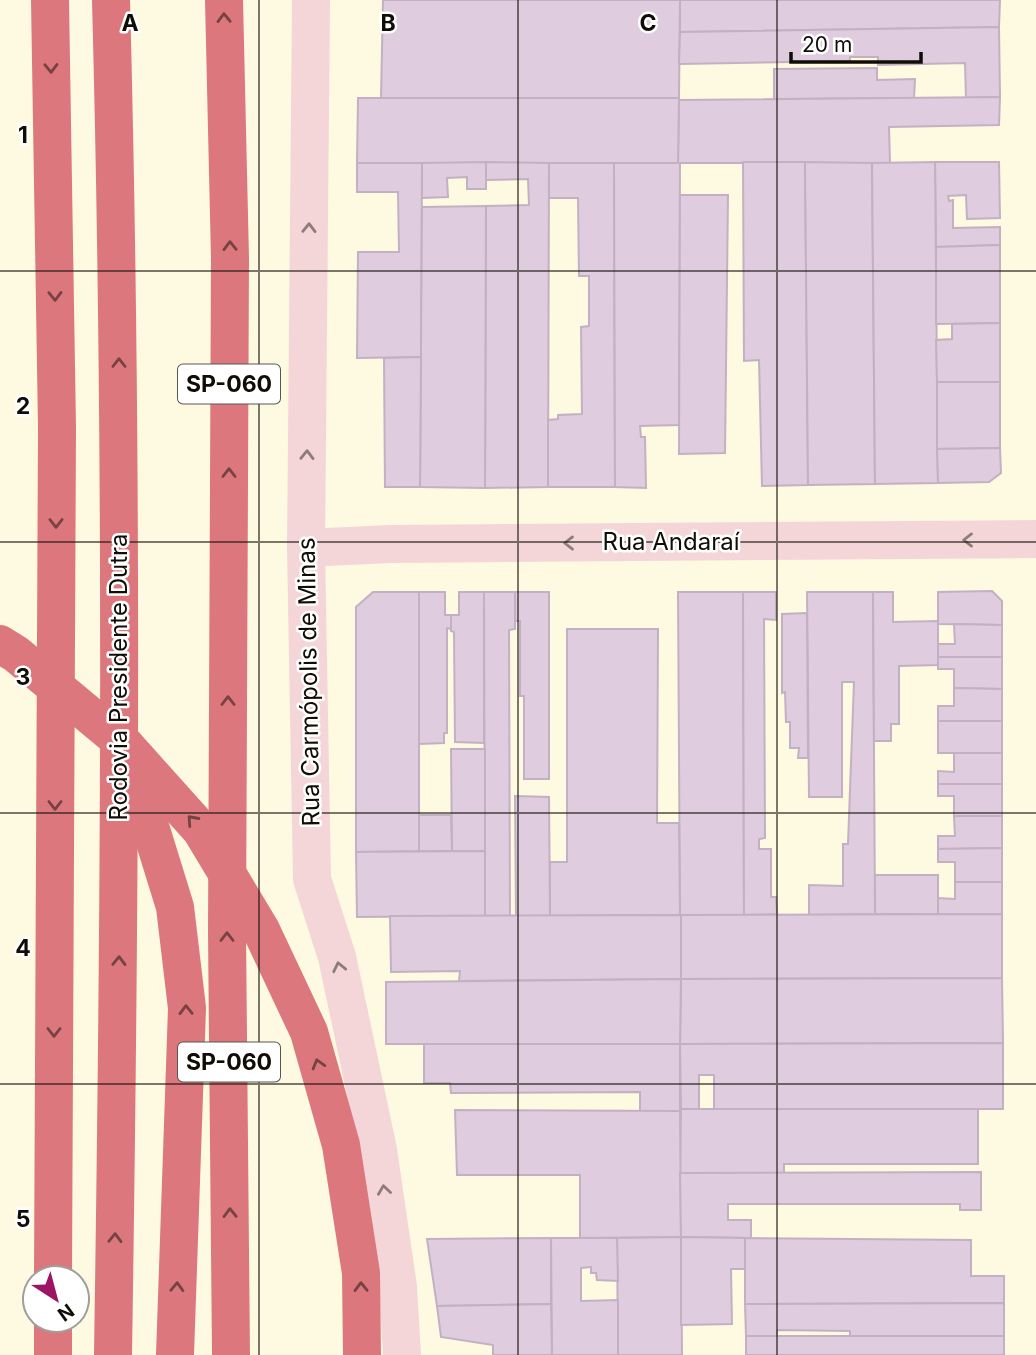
<svg xmlns="http://www.w3.org/2000/svg" width="1036" height="1355" font-family="Inter,sans-serif">
<style>
.building{fill:#dfccde;stroke:#c3b1c3;stroke-width:2}
.lines{fill:none;stroke-linecap:round;stroke-linejoin:round}
.secondary{stroke:#f4d6d8;stroke-width:38}
.highway{stroke:#dc787d;stroke-width:38}
.oneway{stroke:#764242}
.oneway2{stroke:#8d7c7a}
.grid{fill:none;stroke:#0f0d06;stroke-width:2;stroke-opacity:0.55}
.labels{text-anchor:middle;stroke-width:5;stroke-linejoin:round;paint-order:stroke}
.shield{fill:#fff;stroke:#575651;stroke-width:2}
.shield-label{font-size:23px;font-weight:bold;fill:#0f0d06}
.street-label{font-size:24px;fill:#0f0d06;stroke:#fff}
.grid-label{font-size:23px;text-anchor:middle;font-weight:bold;fill:#0f0d06;stroke:#fff;stroke-width:5;stroke-linejoin:round;paint-order:stroke}
</style>
<rect width="100%" height="100%" fill="#fef9e1"/>
<!-- building -->
<g class="building">
<polygon points="383,0 680,0 679,98 381,98"/>
<polygon points="680,0 1000,0 999,27 680,32"/>
<polygon points="999,27 1000,97 966,98 965,63 878,65 878,57 850,57 850,61 679,64 680,32"/>
<polygon points="877,68 877,80 915,79 914,98 774,99 774,69"/>
<polygon points="1000,97 999,125 889,127 890,163 678,163 679,100"/>
<polygon points="358,98 679,98 678,163 357,163"/>
<polygon points="486,162 549,163 548,487 485,488 486,206 529,205 528,179 486,180"/>
<polygon points="486,162 486,189 467,189 467,177 447,178 448,197 422,198 422,163"/>
<polygon points="743,162 805,162 808,485 762,486 759,360 744,361"/>
<polygon points="805,162 872,163 875,484 808,485"/>
<polygon points="935,162 999,162 1000,218 967,219 966,195 948,196 949,201 953,200 953,228 1000,227 1000,245 936,247"/>
<polygon points="935,162 938,483 875,484 872,163"/>
<polygon points="357,163 422,163 421,357 357,358 358,252 399,252 398,192 357,192"/>
<polygon points="549,163 614,163 615,487 548,487 548,420 558,419 558,415 582,414 581,327 589,326 589,276 579,276 578,198 549,198"/>
<polygon points="614,163 680,163 679,425 640,426 641,437 645,437 646,488 615,487"/>
<polygon points="680,195 728,195 725,453 679,454"/>
<polygon points="486,206 485,488 420,487 422,207"/>
<polygon points="1000,245 1000,323 936,324 936,247"/>
<polygon points="1000,323 1000,382 937,382 936,340 952,339 952,324"/>
<polygon points="421,357 420,487 385,487 384,358"/>
<polygon points="937,382 1000,382 1000,448 937,449"/>
<polygon points="1000,448 1001,473 989,482 938,483 937,449"/>
<polygon points="992,591 1002,601 1002,625 938,624 938,592"/>
<polygon points="373,592 419,592 419,851 356,852 356,607"/>
<polygon points="419,592 445,592 445,615 451,615 451,629 447,628 447,733 444,733 444,743 419,744"/>
<polygon points="459,592 484,592 484,743 455,742 454,632 451,631 451,615 459,615"/>
<polygon points="484,592 515,592 515,629 509,630 510,916 485,916"/>
<polygon points="515,592 549,592 549,779 524,779 524,696 520,696 520,621 515,621"/>
<polygon points="678,592 743,592 744,915 680,915"/>
<polygon points="743,592 776,592 776,620 764,619 765,838 759,839 759,849 771,849 771,897 776,897 777,914 744,915"/>
<polygon points="807,592 873,592 875,914 809,915 809,885 843,886 843,844 848,844 854,682 842,682 842,797 809,797"/>
<polygon points="873,592 893,592 893,622 938,621 938,665 899,666 899,724 891,724 891,741 874,741"/>
<polygon points="807,613 808,758 798,758 799,748 790,748 790,722 786,722 785,692 782,693 782,614"/>
<polygon points="954,624 1002,625 1002,657 938,657 938,644 955,644"/>
<polygon points="567,629 658,629 657,823 679,823 680,915 550,916 550,862 567,862"/>
<polygon points="938,657 1002,657 1002,689 954,688 954,669 938,669"/>
<polygon points="954,688 1002,689 1002,721 938,721 938,706 954,706"/>
<rect x="938" y="721" width="64" height="32"/>
<polygon points="451,749 485,749 485,851 452,851"/>
<polygon points="954,753 1002,753 1002,784 938,784 938,771 954,772"/>
<polygon points="938,784 1002,784 1002,816 954,816 954,796 938,796"/>
<polygon points="515,796 549,797 550,916 516,916"/>
<polygon points="419,815 451,815 452,851 419,851"/>
<polygon points="954,816 1002,816 1002,848 938,849 938,836 955,836"/>
<polygon points="1002,848 1002,882 955,882 955,862 938,862 938,849"/>
<polygon points="485,851 485,916 357,917 356,852"/>
<rect x="875" y="875" width="63" height="39"/>
<polygon points="955,882 1002,882 1002,914 938,914 938,898 955,899"/>
<polygon points="1002,914 1002,978 681,979 681,915"/>
<polygon points="681,915 681,979 459,981 460,971 391,972 390,916"/>
<polygon points="1002,978 1003,1043 680,1044 681,979"/>
<polygon points="681,979 680,1044 386,1044 386,982"/>
<polygon points="1003,1043 1003,1109 714,1109 714,1075 699,1075 699,1109 681,1109 680,1044"/>
<polygon points="424,1044 680,1044 680,1111 640,1111 640,1092 451,1093 450,1083 424,1083"/>
<polygon points="681,1109 978,1109 978,1164 784,1164 784,1173 680,1173"/>
<polygon points="455,1110 680,1111 681,1237 580,1238 580,1175 457,1175"/>
<polygon points="981,1172 981,1210 960,1210 960,1204 728,1204 728,1220 751,1220 751,1238 681,1237 680,1173"/>
<polygon points="681,1237 682,1355 618,1355 617,1238"/>
<polygon points="681,1237 745,1238 745,1269 731,1269 732,1324 681,1325"/>
<polygon points="551,1238 551,1304 437,1306 427,1239"/>
<polygon points="551,1238 617,1238 618,1281 597,1280 596,1273 591,1273 591,1267 581,1268 581,1301 618,1300 618,1355 552,1355"/>
<polygon points="745,1238 971,1240 971,1276 1004,1276 1004,1303 745,1304"/>
<polygon points="1004,1303 1004,1336 850,1336 850,1331 777,1330 777,1336 746,1336 745,1304"/>
<polygon points="551,1304 552,1355 493,1355 493,1345 441,1337 437,1306"/>
<rect x="746" y="1336" width="258" height="19"/>
</g>
<g class="lines">
<!-- secondary -->
<g class="secondary">
<polyline points="311,0 306,548 312,879 337,957 378,1150 398,1287 402,1355"/>
<polyline points="306,548 390,544 1036,539"/>
</g>
<!-- highway -->
<g class="highway">
<polyline points="50,0 57,427 53,1278"/>
<path d="M111,0C123,452 120,903 113,1355"/>
<polyline points="224,0 230,258 227,931 231,1355"/>
<polyline points="0,644 16,654 123,743 201,830 261,930 309,1032 341,1145 361,1273 362,1355"/>
<polyline points="120,767 145,810 175,907 187,1008 175,1355"/>
<polyline points="53,1355 53,1320"/>
</g>
</g>
<!-- one-way arrows -->
<defs><path id="oneway-chevron" d="M-2-3.5L2.5 0L-2 3.5" fill="none" stroke-width="1.6" stroke-linecap="round" stroke-linejoin="round" transform="scale(1.75)"/></defs>
<g class="oneway">
<use href="#oneway-chevron" transform="translate(224 18) rotate(-91)"/>
<use href="#oneway-chevron" transform="translate(51 68) rotate(89)"/>
<use href="#oneway-chevron" transform="translate(230 246) rotate(-91)"/>
<use href="#oneway-chevron" transform="translate(55 296) rotate(89)"/>
<use href="#oneway-chevron" transform="translate(119 363) rotate(-90)"/>
<use href="#oneway-chevron" transform="translate(229 473) rotate(-90)"/>
<use href="#oneway-chevron" transform="translate(56 523) rotate(90)"/>
<use href="#oneway-chevron" transform="translate(228 701) rotate(-90)"/>
<use href="#oneway-chevron" transform="translate(55 805) rotate(90)"/>
<use href="#oneway-chevron" transform="translate(192 820) rotate(-132)"/>
<use href="#oneway-chevron" transform="translate(227 937) rotate(-90)"/>
<use href="#oneway-chevron" transform="translate(119 961) rotate(-89)"/>
<use href="#oneway-chevron" transform="translate(186 1010) rotate(-91)"/>
<use href="#oneway-chevron" transform="translate(54 1032) rotate(90)"/>
<use href="#oneway-chevron" transform="translate(318 1064) rotate(-106)"/>
<use href="#oneway-chevron" transform="translate(230 1213) rotate(-91)"/>
<use href="#oneway-chevron" transform="translate(115 1238) rotate(-89)"/>
<use href="#oneway-chevron" transform="translate(177 1287) rotate(-88)"/>
<use href="#oneway-chevron" transform="translate(361 1287) rotate(-91)"/>
</g>
<g class="oneway2">
<use href="#oneway-chevron" transform="translate(309 228) rotate(-89)"/>
<use href="#oneway-chevron" transform="translate(307 455) rotate(-89)"/>
<use href="#oneway-chevron" transform="translate(968 540) rotate(180)"/>
<use href="#oneway-chevron" transform="translate(569 543) rotate(180)"/>
<use href="#oneway-chevron" transform="translate(339 967) rotate(-102)"/>
<use href="#oneway-chevron" transform="translate(384 1190) rotate(-98)"/>
</g>
<!-- grid -->
<path class="grid" d="M259,0V1355M518,0V1355M777,0V1355M0,271H1036M0,542H1036M0,813H1036M0,1084H1036"/>
<g class="labels">
<!-- shield labels -->
<g class="shield">
<rect x="178" y="364.5" width="102" height="39" rx="5"/>
<rect x="178" y="1042.5" width="102" height="39" rx="5"/>
</g>
<g class="shield-label">
<text x="229" y="392">SP-060</text>
<text x="229" y="1070">SP-060</text>
</g>
<!-- street labels -->
<g class="street-label">
<text x="671" y="550">Rua Andaraí</text>
<text transform="translate(119 677) rotate(-90)" y="8">Rodovia Presidente Dutra</text>
<text transform="translate(309 682) rotate(-91)" y="8">Rua Carmópolis de Minas</text>
</g>
</g>
<g class="grid-label">
<text x="130" y="31">A</text>
<text x="388" y="31">B</text>
<text x="648" y="31">C</text>
<text x="23" y="143">1</text>
<text x="23" y="414">2</text>
<text x="23" y="685">3</text>
<text x="23" y="956">4</text>
<text x="23" y="1227">5</text>
</g>
<!-- north arrow -->
<g transform="translate(56 1299) rotate(144)"><circle r="33" fill="#ffffff" stroke="#9f9e9b" stroke-width="2"/>
<path d="M0-5L12 26L0 18L-12 26Z" fill="#9c1565"/>
<text y="-10" font-size="19" font-weight="bold" text-anchor="middle" fill="#0f0d06">N</text>
</g>
<!-- scale -->
<path d="M791 52v10h130v-10" fill="none" stroke="#0f0d06" stroke-width="3.5"/>
<text x="802" y="52" font-size="21" fill="#0f0d06" stroke="#ffffff" stroke-width="5" paint-order="stroke">20 m</text>
</svg>
